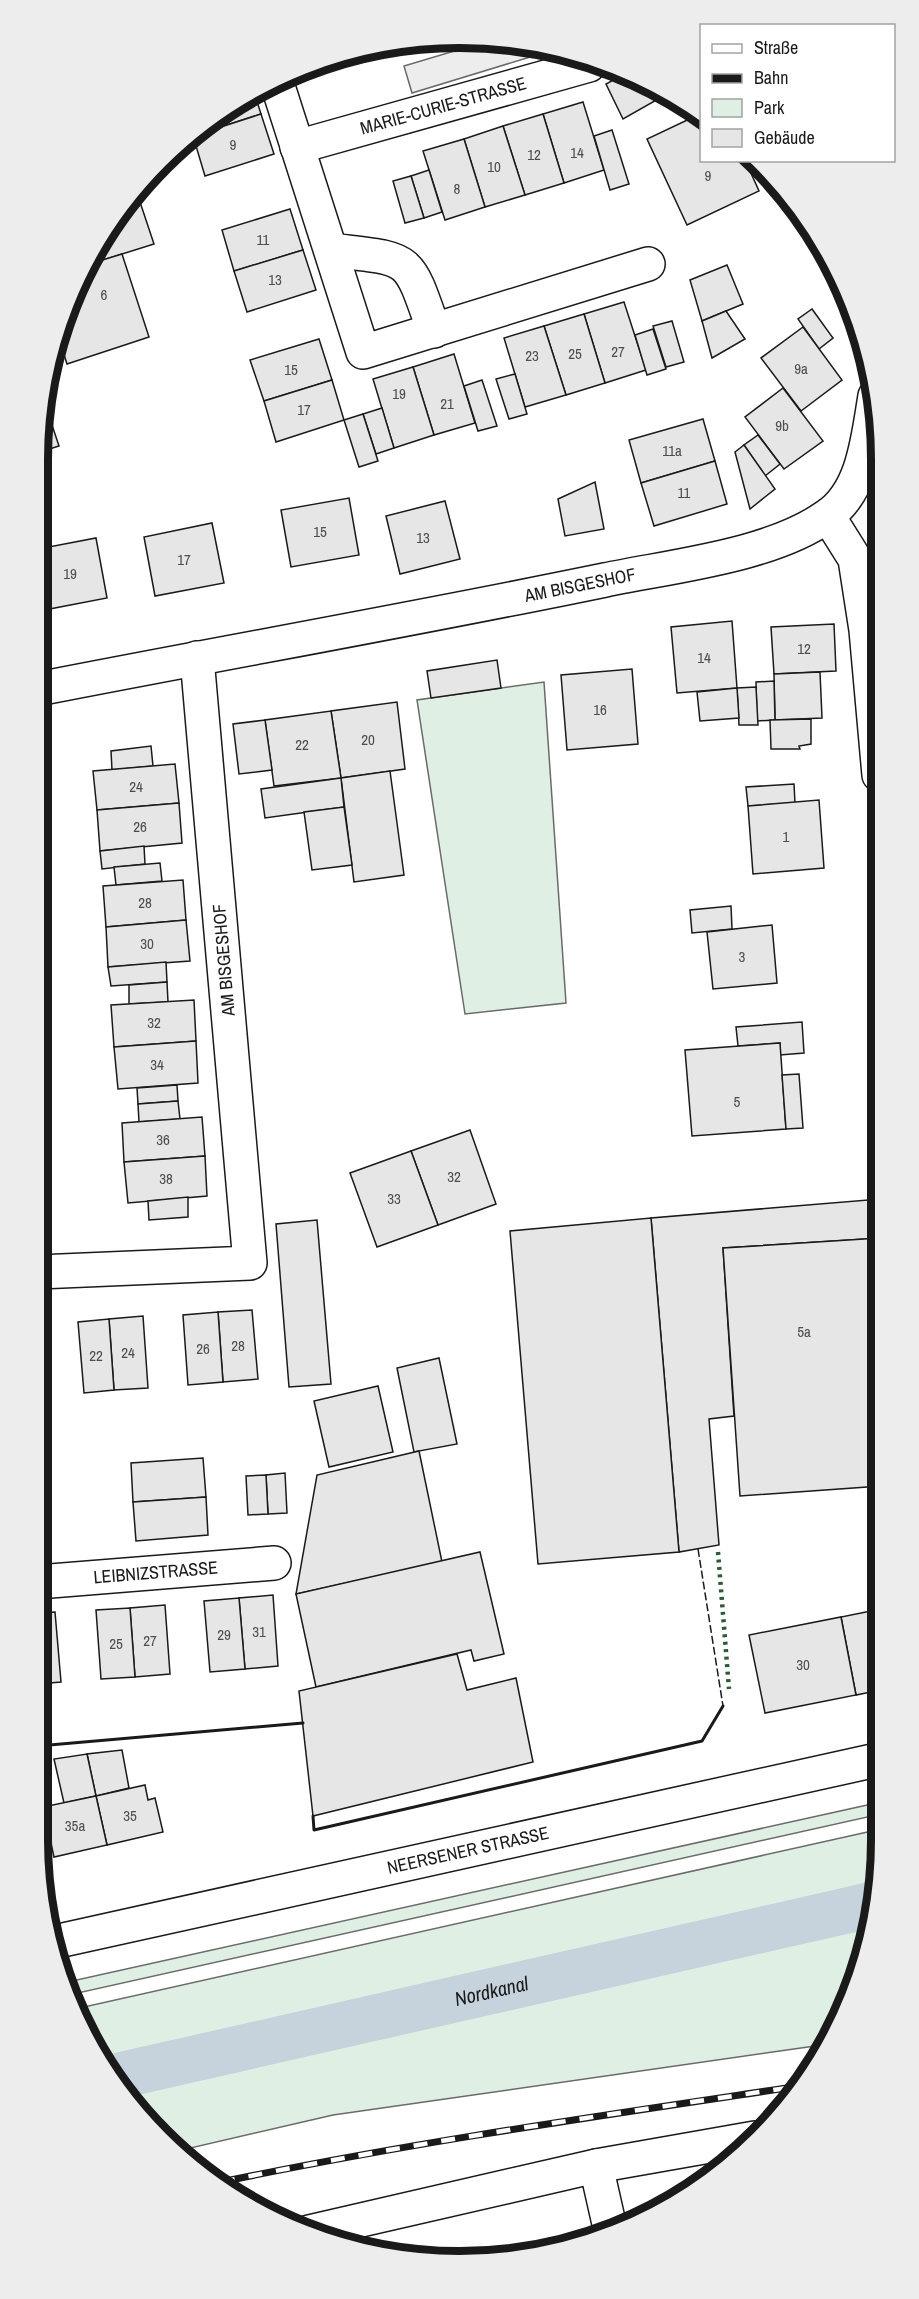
<svg xmlns="http://www.w3.org/2000/svg" width="919" height="2299" font-family="'Archivo Narrow',sans-serif">
<style>
.green{fill:#e0efe3;stroke:#6a6a6a;stroke-width:1.5}
.parking{fill:#ededed;stroke:#6a6a6a;stroke-width:1.5}
.lines{fill:none;stroke-linecap:round;stroke-linejoin:round}
.canal{stroke:#c6d2dc;stroke-width:46}
.building{fill:#e6e6e6;stroke:#1a1a1a;stroke-width:1.5}
.minor-casing{stroke:#1a1a1a;stroke-width:36}
.major-casing{stroke:#1a1a1a;stroke-width:36}
.minor{stroke:#fff;stroke-width:33}
.major{stroke:#fff;stroke-width:33}
.rail-casing{stroke:#1a1a1a;stroke-width:7}
.rail{stroke:#fff;stroke-width:4.5;stroke-dasharray:14;stroke-linecap:butt}
.hedge{stroke:#2b5a34;stroke-width:4.5;stroke-dasharray:3 4.5;stroke-linecap:butt}
.fence{stroke:#1a1a1a;stroke-width:1.5;stroke-dasharray:8 3;stroke-linecap:butt}
.wall{stroke:#1a1a1a;stroke-width:3}
.labels{text-anchor:middle;stroke-width:4.5;stroke-linejoin:round;paint-order:stroke}
.number-label{font-size:15px;fill:#4d4d4d}
.street-label{font-size:18px;fill:#1a1a1a;stroke:#fff}
.water-label{font-size:20px;font-style:italic;fill:#1a1a1a;stroke:#fff}
.rim{fill:none;stroke:#1a1a1a;stroke-width:8}
</style>
<rect width="100%" height="100%" fill="#fff"/>
<!-- green -->
<g class="green">
<polygon points="544,682 566,1003 465,1014 417,700"/>
<polygon points="881,1802 881,1814 69,1995 63,1983"/>
<polygon points="881,1829 859,1975 822,2045 333,2115 182,2150 142,2117 94,2050 75,2009"/>
</g>
<!-- parking -->
<polygon class="parking" points="491,40 514,41 553,50 412,93 404,66"/>
<g class="lines">
<!-- canal -->
<path class="canal" id="s1" d="M113,2077L871,1905"/>
</g>
<!-- building -->
<g class="building">
<polygon points="624,74 654,89 660,98 623,119 606,84"/>
<polygon points="254,92 261,114 193,136 202,125"/>
<polygon points="583,102 604,170 564,183 543,114"/>
<polygon points="261,114 274,154 205,176 193,136"/>
<polygon points="543,114 564,183 525,195 503,126"/>
<polygon points="700,114 702,160 745,160 759,191 687,225 647,139"/>
<polygon points="503,126 525,195 485,207 464,139"/>
<polygon points="612,130 629,184 610,190 594,136"/>
<polygon points="464,139 485,207 445,220 423,151"/>
<polygon points="429,170 442,212 424,218 411,176"/>
<polygon points="411,176 424,218 405,223 393,181"/>
<polygon points="136,190 154,244 87,265 94,249"/>
<polygon points="290,209 303,250 234,271 222,230"/>
<polygon points="303,250 316,290 247,312 234,271"/>
<polygon points="122,254 149,337 67,364 58,335 60,324 86,265"/>
<polygon points="727,265 743,304 702,321 690,280"/>
<polygon points="624,302 646,370 605,383 584,314"/>
<polygon points="812,309 833,338 819,349 798,319"/>
<polygon points="726,311 745,339 712,358 702,321"/>
<polygon points="584,314 605,383 566,395 544,326"/>
<polygon points="672,321 684,362 666,367 653,326"/>
<polygon points="544,326 566,395 525,407 504,338"/>
<polygon points="803,327 842,380 801,411 761,358"/>
<polygon points="653,329 666,369 647,375 635,335"/>
<polygon points="319,339 332,380 264,401 250,360"/>
<polygon points="454,354 475,423 434,435 413,367"/>
<polygon points="413,367 434,435 394,448 373,379"/>
<polygon points="515,374 527,414 509,419 496,379"/>
<polygon points="332,380 344,420 276,442 264,401"/>
<polygon points="482,380 497,426 478,431 464,386"/>
<polygon points="783,388 823,441 784,469 745,417"/>
<polygon points="46,407 59,446 40,452 39,451"/>
<polygon points="382,408 394,448 376,454 363,414"/>
<polygon points="363,414 378,461 359,467 344,420"/>
<polygon points="703,419 715,461 641,483 629,440"/>
<polygon points="758,435 780,464 765,476 744,445"/>
<polygon points="744,445 775,489 750,509 735,452"/>
<polygon points="715,461 727,504 654,526 641,483"/>
<polygon points="595,482 604,529 565,536 558,499"/>
<polygon points="349,498 359,555 291,567 281,510"/>
<polygon points="445,501 460,559 400,574 386,516"/>
<polygon points="212,523 224,583 155,596 144,537"/>
<polygon points="96,538 107,598 39,611 38,549"/>
<polygon points="732,621 737,688 677,693 671,627"/>
<polygon points="834,624 836,671 774,674 771,627"/>
<polygon points="497,660 501,688 431,698 427,671"/>
<polygon points="632,669 638,744 567,750 561,675"/>
<polygon points="820,672 822,718 775,720 774,674"/>
<polygon points="774,681 775,720 757,721 756,682"/>
<polygon points="756,687 758,725 739,725 737,688"/>
<polygon points="737,688 739,718 700,721 697,692"/>
<polygon points="397,702 405,769 341,778 331,711"/>
<polygon points="331,711 341,778 274,786 265,720"/>
<polygon points="811,719 811,744 799,746 800,749 771,749 770,720"/>
<polygon points="265,720 272,770 239,774 233,724"/>
<polygon points="151,746 153,766 112,770 111,751"/>
<polygon points="175,764 179,803 97,810 93,771"/>
<polygon points="390,771 404,875 354,882 341,778"/>
<polygon points="341,778 344,807 265,818 261,789"/>
<polygon points="794,784 795,803 748,806 746,787"/>
<polygon points="819,800 824,868 753,874 748,806"/>
<polygon points="179,803 182,843 100,851 97,810"/>
<polygon points="344,807 352,865 312,870 304,812"/>
<polygon points="144,846 145,864 102,869 100,851"/>
<polygon points="160,863 162,881 116,885 114,867"/>
<polygon points="183,880 186,920 106,927 103,886"/>
<polygon points="731,906 732,929 692,933 690,910"/>
<polygon points="186,920 190,961 108,967 106,927"/>
<polygon points="772,925 777,983 713,989 707,932"/>
<polygon points="166,962 167,982 111,986 108,967"/>
<polygon points="167,982 168,1002 129,1004 129,985"/>
<polygon points="194,1000 196,1041 114,1047 111,1005"/>
<polygon points="802,1022 804,1053 780,1055 780,1043 738,1046 736,1027"/>
<polygon points="196,1041 198,1083 118,1089 114,1047"/>
<polygon points="780,1043 786,1129 692,1136 685,1050"/>
<polygon points="799,1074 803,1128 786,1129 782,1075"/>
<polygon points="177,1085 178,1101 138,1104 137,1088"/>
<polygon points="178,1101 180,1119 139,1122 138,1104"/>
<polygon points="202,1117 205,1156 124,1162 122,1123"/>
<polygon points="470,1130 496,1204 438,1225 411,1151"/>
<polygon points="411,1151 438,1225 377,1247 350,1173"/>
<polygon points="205,1156 207,1196 128,1203 124,1162"/>
<polygon points="188,1197 188,1217 149,1220 148,1201"/>
<polygon points="880,1199 880,1238 723,1248 734,1416 709,1419 719,1545 679,1552 651,1218"/>
<polygon points="651,1218 679,1552 538,1564 510,1231"/>
<polygon points="317,1220 331,1384 289,1387 276,1224"/>
<polygon points="880,1238 881,1486 740,1496 723,1248"/>
<polygon points="252,1310 258,1379 223,1382 218,1312"/>
<polygon points="218,1312 223,1382 188,1385 183,1315"/>
<polygon points="143,1316 148,1388 114,1390 109,1319"/>
<polygon points="109,1319 114,1390 84,1393 78,1322"/>
<polygon points="439,1358 457,1444 414,1452 397,1368"/>
<polygon points="38,1359 40,1395 38,1395"/>
<polygon points="378,1386 393,1452 329,1467 314,1401"/>
<polygon points="419,1451 442,1562 296,1594 317,1475"/>
<polygon points="203,1458 206,1497 133,1502 131,1463"/>
<polygon points="285,1473 287,1513 268,1514 266,1475"/>
<polygon points="266,1475 268,1514 248,1515 246,1476"/>
<polygon points="206,1497 208,1535 136,1541 133,1502"/>
<polygon points="480,1552 504,1654 474,1661 471,1650 316,1687 296,1594"/>
<polygon points="273,1595 278,1666 245,1669 239,1598"/>
<polygon points="239,1598 245,1669 210,1672 204,1601"/>
<polygon points="165,1605 170,1674 135,1677 130,1608"/>
<polygon points="130,1608 135,1677 101,1679 96,1610"/>
<polygon points="881,1609 881,1690 856,1695 841,1617"/>
<polygon points="55,1612 61,1682 38,1684 38,1613"/>
<polygon points="841,1617 856,1695 765,1713 749,1635"/>
<polygon points="457,1654 467,1690 516,1678 533,1762 313,1816 299,1691"/>
<polygon points="122,1750 129,1788 96,1796 87,1754"/>
<polygon points="87,1754 96,1796 64,1803 54,1759"/>
<polygon points="145,1785 148,1800 155,1798 163,1832 107,1845 96,1796"/>
<polygon points="96,1796 107,1845 54,1857 43,1807"/>
</g>
<g class="lines">
<!-- minor casing -->
<g class="minor-casing">
<g id="minor">
<polyline points="276,80 363,352 648,264"/>
<path id="s2" d="M297,147L589,65"/>
<path d="M331,250C412,260 407,253 434,331"/>
<polyline points="828,516 855,559 866,630 879,775"/>
<path id="s3" d="M38,689C227,652 416,619 605,580C672,566 771,556 827,516C864,491 868,437 875,396"/>
<polyline points="38,1272 250,1263 197,658"/>
<path id="s4" d="M38,1582L274,1563"/>
<polyline points="596,2166 610,2228"/>
<polyline points="309,2232 596,2166 755,2138"/>
</g>
</g>
<!-- major casing -->
<g class="major-casing">
<g id="major">
<path id="s5" d="M54,1942L881,1759"/>
</g>
</g>
<!-- minor -->
<use href="#minor" class="minor"/>
<!-- major -->
<use href="#major" class="major"/>
<!-- rail casing -->
<g class="rail-casing">
<path id="rail" d="M221,2182C413,2142 606,2115 800,2086"/>
</g>
<!-- rail -->
<use href="#rail" class="rail"/>
<!-- hedge -->
<polyline class="hedge" points="718,1552 729,1689"/>
<!-- fence -->
<polyline class="fence" points="698,1549 723,1706"/>
<!-- wall -->
<g class="wall">
<polyline points="38,1746 303,1723"/>
<polyline points="313,1816 314,1830 702,1741 723,1706"/>
</g>
</g>
<g class="labels">
<!-- number labels -->
<g class="number-label">
<text x="233" y="150">9</text>
<text x="577" y="158">14</text>
<text x="534" y="160">12</text>
<text x="494" y="172">10</text>
<text x="708" y="181">9</text>
<text x="457" y="194">8</text>
<text x="263" y="245">11</text>
<text x="275" y="285">13</text>
<text x="104" y="300">6</text>
<text x="618" y="357">27</text>
<text x="575" y="359">25</text>
<text x="532" y="361">23</text>
<text x="801" y="374">9a</text>
<text x="291" y="375">15</text>
<text x="399" y="399">19</text>
<text x="447" y="409">21</text>
<text x="304" y="415">17</text>
<text x="782" y="431">9b</text>
<text x="672" y="456">11a</text>
<text x="684" y="498">11</text>
<text x="320" y="537">15</text>
<text x="423" y="543">13</text>
<text x="184" y="565">17</text>
<text x="70" y="579">19</text>
<text x="804" y="654">12</text>
<text x="704" y="663">14</text>
<text x="600" y="715">16</text>
<text x="368" y="745">20</text>
<text x="302" y="750">22</text>
<text x="136" y="792">24</text>
<text x="140" y="832">26</text>
<text x="786" y="842">1</text>
<text x="145" y="908">28</text>
<text x="147" y="949">30</text>
<text x="742" y="962">3</text>
<text x="154" y="1028">32</text>
<text x="157" y="1070">34</text>
<text x="737" y="1107">5</text>
<text x="163" y="1145">36</text>
<text x="454" y="1182">32</text>
<text x="166" y="1184">38</text>
<text x="394" y="1204">33</text>
<text x="804" y="1337">5a</text>
<text x="238" y="1351">28</text>
<text x="203" y="1354">26</text>
<text x="128" y="1358">24</text>
<text x="96" y="1361">22</text>
<text x="259" y="1637">31</text>
<text x="224" y="1640">29</text>
<text x="150" y="1646">27</text>
<text x="116" y="1649">25</text>
<text x="803" y="1670">30</text>
<text x="130" y="1821">35</text>
<text x="75" y="1831">35a</text>
</g>
<!-- street labels -->
<g class="street-label">
<text dy="6" stroke="none"><textPath href="#s2" startOffset="152">MARIE-CURIE-STRASSE</textPath></text>
<text dy="6" stroke="none"><textPath href="#s3" startOffset="552">AM BISGESHOF</textPath></text>
<text transform="translate(224 960) rotate(-95)" y="6">AM BISGESHOF</text>
<text dy="6" stroke="none"><textPath href="#s4" startOffset="118">LEIBNIZSTRASSE</textPath></text>
<text dy="6" stroke="none"><textPath href="#s5" startOffset="424">NEERSENER STRASSE</textPath></text>
</g>
<!-- water labels -->
<g class="water-label">
<text dy="7" stroke="none"><textPath href="#s1" startOffset="388">Nordkanal</textPath></text>
</g>
</g>
<!-- crop -->
<path d="M0 0H919V2299H0ZM459 48H460A411 411 0 0 1 871 459V1840A411 411 0 0 1 460 2251H459A411 411 0 0 1 48 1840V459A411 411 0 0 1 459 48Z" fill="#ededed" fill-rule="evenodd"/>
<path class="rim" d="M459 48H460A411 411 0 0 1 871 459V1840A411 411 0 0 1 460 2251H459A411 411 0 0 1 48 1840V459A411 411 0 0 1 459 48Z"/>
<!-- legend -->
<rect x="700" y="24" width="195" height="138" fill="#ffffff" stroke="#a3a3a3" stroke-width="1.5"/>
<rect x="712" y="44" width="30" height="9" fill="#ffffff" stroke="#a3a3a3" stroke-width="1.5"/>
<text x="754" y="54" font-size="18" fill="#1a1a1a">Straße</text>
<rect x="712" y="74" width="30" height="9" fill="#1a1a1a" stroke="#a3a3a3" stroke-width="1.5"/>
<text x="754" y="84" font-size="18" fill="#1a1a1a">Bahn</text>
<rect x="712" y="99" width="30" height="18" fill="#e0efe3" stroke="#a3a3a3" stroke-width="1.5"/>
<text x="754" y="114" font-size="18" fill="#1a1a1a">Park</text>
<rect x="712" y="129" width="30" height="18" fill="#e6e6e6" stroke="#a3a3a3" stroke-width="1.5"/>
<text x="754" y="144" font-size="18" fill="#1a1a1a">Gebäude</text>
</svg>
